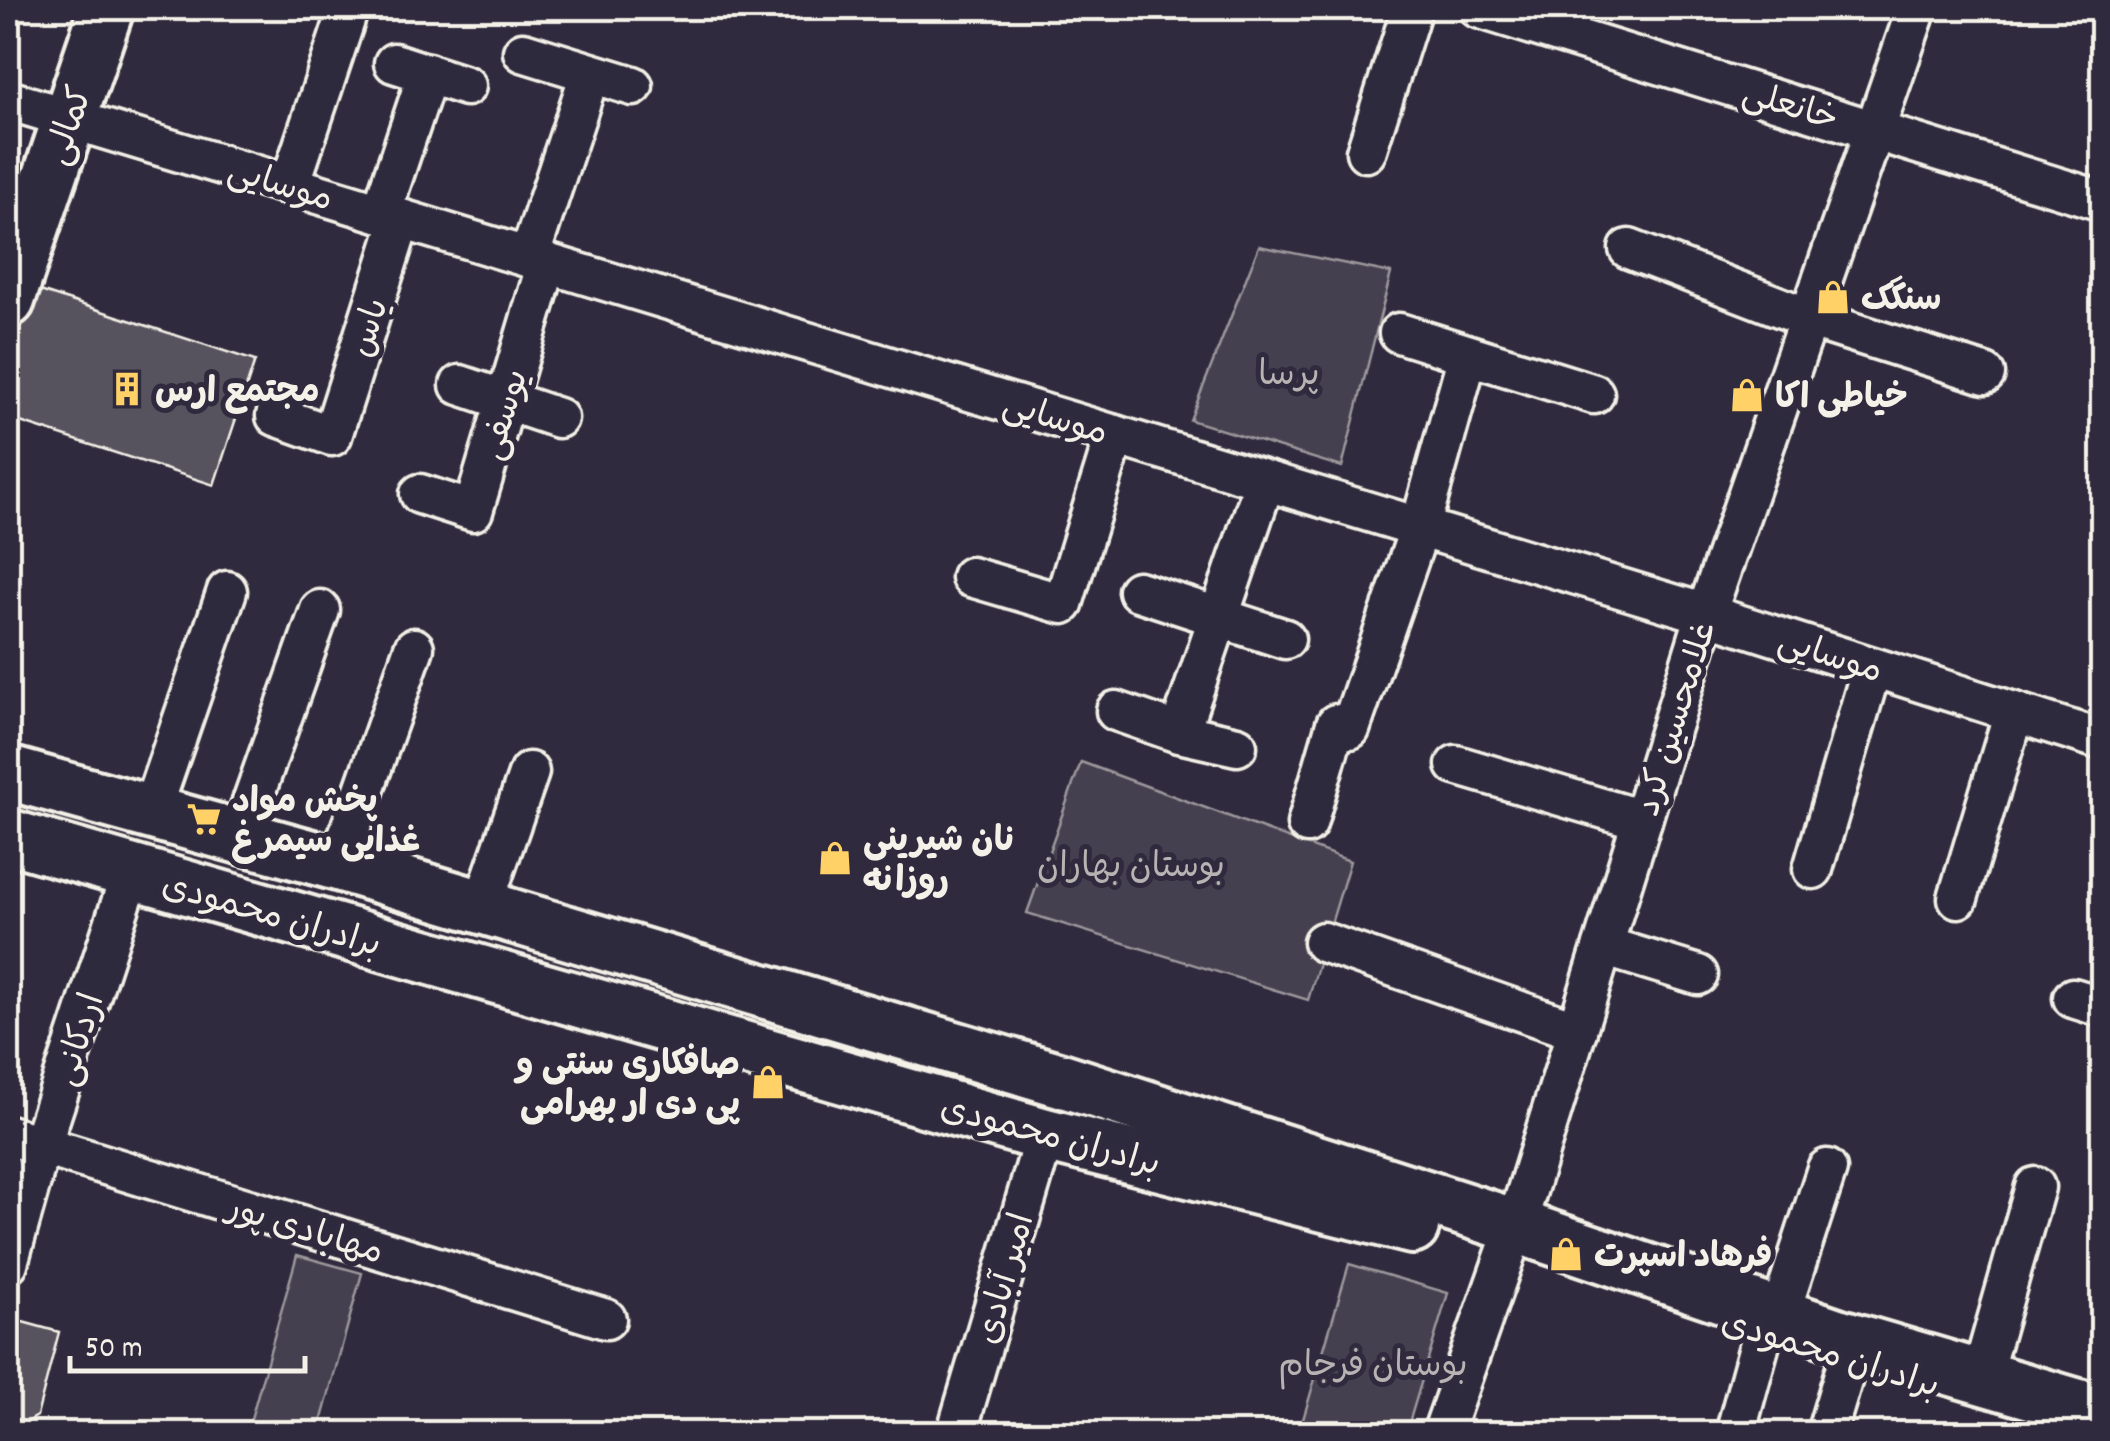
<svg xmlns="http://www.w3.org/2000/svg" width="2110" height="1441" font-family="Dekko,'Playpen Sans Arabic',sans-serif">
<style>
.green{fill:#454050;stroke:#9c989c;stroke-width:2.5}
.building{fill:#56525f;stroke:#f4f1e8;stroke-width:2.5}
.lines{fill:none;stroke-linecap:round;stroke-linejoin:round}
.minor-casing{stroke:#f4f1e8;stroke-width:45}
.secondary-casing{stroke:#f4f1e8;stroke-width:60}
.minor{stroke:#2f2a3d;stroke-width:38}
.secondary{stroke:#2f2a3d;stroke-width:52}
.labels{text-anchor:middle;stroke-width:10;stroke-linejoin:round;paint-order:stroke}
.street-label{font-size:35px;fill:#f4f1e8;stroke:#2f2a3d}
.poi-label{font-size:35px;font-weight:bold;fill:#f4f1e8;stroke:#2f2a3d;text-anchor:start}
.park-label{font-size:35px;fill:#b7b3b3;stroke:#2f2a3d}
</style>
<rect width="100%" height="100%" fill="#2f2a3d"/>
<filter id="ink" filterUnits="userSpaceOnUse"><feTurbulence type="fractalNoise" baseFrequency=".01" numOctaves="2"/><feDisplacementMap in="SourceGraphic" scale="20" xChannelSelector="R" yChannelSelector="G"/><feConvolveMatrix kernelMatrix="1 2 1 2 8 2 1 2 1" color-interpolation-filters="sRGB"/></filter>
<g filter="url(#ink)">
<!-- green -->
<g class="green">
<polygon points="1259,246 1391,273 1342,467 1190,420"/>
<polygon points="1081,762 1350,861 1308,1000 1027,913"/>
<polygon points="297,1255 362,1273 318,1433 247,1433"/>
<polygon points="1349,1264 1448,1293 1406,1433 1299,1433"/>
</g>
<!-- building -->
<g class="building">
<polygon points="28,287 255,361 214,485 8,418 8,350"/>
<polygon points="8,1318 59,1332 37,1416 26,1423 8,1416"/>
</g>
<g class="lines">
<!-- minor casing -->
<g class="minor-casing">
<g id="minor">
<polyline points="1478,8 2102,201"/>
<polyline points="523,52 633,86"/>
<polyline points="394,63 466,86"/>
<polyline points="8,100 1706,614 2102,740"/>
<polyline points="1366,152 1412,8"/>
<polyline points="290,185 349,8"/>
<polyline points="381,213 428,73"/>
<polyline points="1629,249 1808,318 1985,374"/>
<polyline points="529,258 590,74"/>
<polyline points="1399,333 1594,394"/>
<polyline points="460,385 558,418"/>
<polyline points="276,416 332,436 401,219"/>
<polyline points="420,494 473,511 547,263"/>
<polyline points="971,577 1063,604 1115,435"/>
<polyline points="1138,591 1285,639"/>
<polyline points="1116,711 1179,733 1237,746"/>
<polyline points="1179,733 1265,481"/>
<polyline points="1456,765 1642,820"/>
<polyline points="151,812 227,591"/>
<polyline points="1307,824 1336,724 1350,729 1420,527 1468,355"/>
<polyline points="240,836 320,610"/>
<polyline points="338,864 414,648"/>
<polyline points="1813,869 1872,667"/>
<polyline points="1958,898 2014,712"/>
<polyline points="482,907 529,772"/>
<polyline points="1323,942 1577,1031"/>
<polyline points="1603,946 1698,975"/>
<polyline points="2073,998 2102,1007"/>
<polyline points="8,1135 606,1319"/>
<polyline points="1516,1226 1706,614 1917,8"/>
<polyline points="8,1263 41,1146 131,873"/>
<polyline points="1779,1316 1827,1169"/>
<polyline points="1981,1377 2035,1187"/>
<polyline points="960,1421 1045,1135"/>
<polyline points="1442,1434 1507,1250"/>
<polyline points="1735,1434 1763,1332"/>
<polyline points="1826,1434 1848,1361"/>
</g>
</g>
<!-- secondary casing -->
<g class="secondary-casing">
<g id="secondary">
<polyline points="8,300 107,8"/>
<polyline points="8,773 338,864 1061,1080 1516,1226 1837,1335 2102,1413"/>
<polyline points="8,836 1045,1135 1412,1227"/>
</g>
</g>
<!-- minor -->
<use href="#minor" class="minor"/>
<!-- secondary -->
<use href="#secondary" class="secondary"/>
</g>
</g>
<!-- icons -->
<defs>
<g id="shop-bare" transform="scale(2.7)"><path d="M-5-2.5h2.3a2.7 3.5 0 0 1 5.4 0H5L5.5 6h-11ZM-1.5-2.5h3a1.5 2.3 0 0 0-3 0Z" fill="#ffd166" stroke="#2f2a3d" stroke-width="2.5" paint-order="stroke"/></g>
<g id="building-bare" transform="scale(2.7)"><path d="M-4-6H4V6H1V3H-1V6H-4ZM-2.5-4.3h1.7v1.8h-1.7ZM.8-4.3h1.7v1.8H.8ZM-2.5-1h1.7V.8h-1.7ZM.8-1h1.7V.8H.8Z" fill="#ffd166" stroke="#2f2a3d" stroke-width="2.5" paint-order="stroke"/></g>
<g id="supermarket-bare" transform="scale(2.7)"><path d="M-6-5.5h2.5l.6 2H6L4.5 2H-2.5L-4.4-4H-6ZM-1.5 3.2a1.3 1.3 0 1 0 .1 0ZM3 3.2a1.3 1.3 0 1 0 .1 0Z" fill="#ffd166" stroke="#2f2a3d" stroke-width="2.5" paint-order="stroke"/></g>
</defs>
<g fill-rule="evenodd">
<use href="#shop-bare" x="1833" y="297"/>
<use href="#building-bare" x="127" y="389"/>
<use href="#shop-bare" x="1747" y="395"/>
<use href="#supermarket-bare" x="204" y="819"/>
<use href="#shop-bare" x="835" y="858"/>
<use href="#shop-bare" x="768" y="1082"/>
<use href="#shop-bare" x="1566" y="1254"/>
</g>
<g class="labels">
<!-- street labels -->
<g class="street-label">
<text transform="translate(1791 104) rotate(17)" y="12">خانعلی</text>
<text transform="translate(67 125) rotate(-71)" y="12">کمالی</text>
<text transform="translate(281 183) rotate(17)" y="12">موسایی</text>
<text transform="translate(367 327) rotate(-72)" y="12">یاس</text>
<text transform="translate(502 414) rotate(-73)" y="12">یوسفی</text>
<text transform="translate(1056 417) rotate(17)" y="12">موسایی</text>
<text transform="translate(1831 654) rotate(18)" y="12">موسایی</text>
<text transform="translate(1674 718) rotate(-73)" y="12">غلامحسین کرد</text>
<text transform="translate(272 913) rotate(16)" y="12">برادران محمودی</text>
<text transform="translate(77 1039) rotate(-72)" y="12">اردکانی</text>
<text transform="translate(1051 1134) rotate(15)" y="12">برادران محمودی</text>
<text transform="translate(306 1228) rotate(17)" y="12">مهابادی پور</text>
<text transform="translate(1003 1278) rotate(-74)" y="12">امیر آبادی</text>
<text transform="translate(1831 1352) rotate(17)" y="12">برادران محمودی</text>
</g>
<!-- poi labels -->
<g class="poi-label">
<text x="1861" y="309">سنگک</text>
<text x="155" y="401">مجتمع ارس</text>
<text x="1775" y="407">خیاطی اکا</text>
<text x="232" y="811">پخش مواد<tspan x="232" dy="40">غذایی سیمرغ</tspan></text>
<text x="863" y="850">نان شیرینی<tspan x="863" dy="40">روزانه</tspan></text>
<text x="740" y="1074" text-anchor="end">صافکاری سنتی و<tspan x="740" dy="40">پی دی ار بهرامی</tspan></text>
<text x="1594" y="1266">فرهاد اسپرت</text>
</g>
<!-- park labels -->
<g class="park-label">
<text x="1289" y="384">پرسا</text>
<text x="1131" y="876">بوستان بهاران</text>
<text x="1373" y="1375">بوستان فرجام</text>
</g>
</g>
<!-- margin -->
<rect width="2110" height="1441" fill="none" stroke="#2f2a3d" stroke-width="40"/>
<rect x="20" y="20" width="2070" height="1401" fill="none" stroke="#f4f1e8" stroke-width="4" filter="url(#ink)"/>
<!-- scale -->
<path d="M70 1356v15h235v-15" fill="none" stroke="#f4f1e8" stroke-width="5"/>
<text x="85" y="1356" font-size="30" fill="#f4f1e8" stroke="#2f2a3d" stroke-width="8" paint-order="stroke">50 m</text>
</svg>
